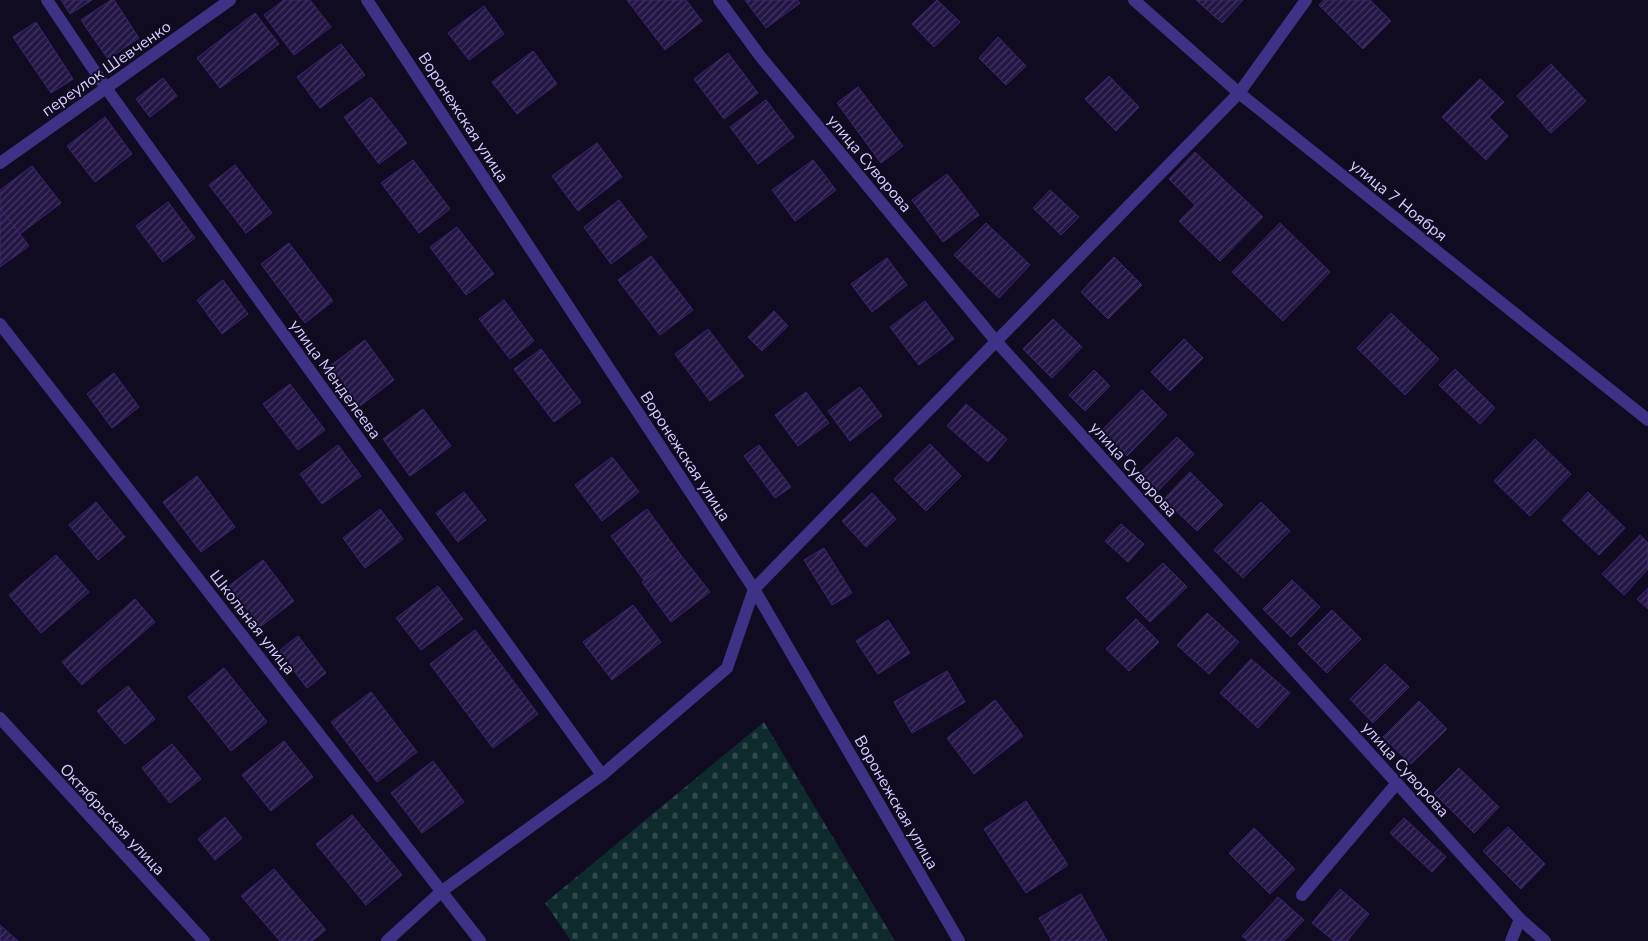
<svg xmlns="http://www.w3.org/2000/svg" width="1648" height="941" font-family="'Nunito Sans',sans-serif">
<style>
.cemetery{fill:url(#cemetery-stones)}
.building{fill:url(#building-hatch);stroke:#3c2572}
.lines{fill:none;stroke-linecap:round;stroke-linejoin:round}
.lane{stroke:#3d3285;stroke-width:12}
.street{stroke:#3d3285;stroke-width:12}
.labels{text-anchor:middle;stroke-width:4;stroke-linejoin:round;paint-order:stroke}
.street-label{font-size:16px;fill:#d7ccff;stroke:#110b22}
</style>
<defs>
<pattern id="cemetery-stones" width="16" height="16" patternUnits="userSpaceOnUse" patternTransform="scale(1.25)"><rect width="16" height="16" fill="#0e2a2c"/><path d="M2 7V4a2 2 0 0 1 4 0v3zM10 15v-3a2 2 0 0 1 4 0v3z" fill="#30484c"/></pattern>
<pattern id="building-hatch" width="6" height="6" patternUnits="userSpaceOnUse" patternTransform="scale(1.25)"><rect width="6" height="6" fill="#241644"/><path d="M-1 1l2-2M0 6l6-6M5 7l2-2" fill="none" stroke="#433760"/></pattern>
</defs>
<rect width="100%" height="100%" fill="#110b22"/>
<!-- cemetery -->
<polygon class="cemetery" points="764,722 895,941 571,941 545,903"/>
<!-- building -->
<g class="building">
<polygon points="61,0 92,0 70,14"/>
<polygon points="111,0 114,0 139,38 108,59 81,20"/>
<polygon points="284,0 310,0 331,27 294,55 264,15"/>
<polygon points="627,0 686,0 702,21 665,50"/>
<polygon points="745,0 797,0 800,3 766,28"/>
<polygon points="937,0 960,22 934,47 912,24"/>
<polygon points="1196,0 1243,0 1222,23"/>
<polygon points="1324,0 1370,0 1391,21 1363,49 1319,5"/>
<polygon points="484,6 504,34 469,60 448,33"/>
<polygon points="255,13 279,44 220,88 197,58"/>
<polygon points="36,22 73,79 51,93 13,37"/>
<polygon points="998,37 1026,66 1006,85 979,58"/>
<polygon points="341,44 365,75 320,108 297,77"/>
<polygon points="533,51 557,84 517,114 492,82"/>
<polygon points="728,53 758,93 724,119 694,79"/>
<polygon points="1551,64 1586,101 1551,133 1517,96"/>
<polygon points="1109,76 1139,107 1116,131 1085,99"/>
<polygon points="163,78 177,96 150,117 136,99"/>
<polygon points="1480,79 1504,102 1489,117 1508,136 1486,160 1442,117"/>
<polygon points="858,87 903,146 881,163 837,103"/>
<polygon points="371,97 407,143 379,164 344,117"/>
<polygon points="766,100 794,137 758,164 730,127"/>
<polygon points="105,117 132,154 95,182 67,146"/>
<polygon points="597,143 622,177 578,211 552,176"/>
<polygon points="1195,152 1222,178 1195,205 1169,179"/>
<polygon points="413,160 450,209 419,233 381,183"/>
<polygon points="813,160 836,190 795,221 772,190"/>
<polygon points="235,165 272,213 246,233 209,185"/>
<polygon points="32,166 61,203 20,234 0,208 0,190"/>
<polygon points="947,174 979,215 943,242 912,200"/>
<polygon points="1222,178 1263,217 1220,261 1179,221"/>
<polygon points="1050,190 1079,217 1061,235 1033,208"/>
<polygon points="619,200 647,237 611,264 584,227"/>
<polygon points="168,202 195,238 163,262 136,226"/>
<polygon points="0,208 29,246 0,267"/>
<polygon points="986,223 1030,265 999,298 954,255"/>
<polygon points="1280,223 1330,272 1283,321 1232,272"/>
<polygon points="457,227 494,274 466,295 430,247"/>
<polygon points="289,243 333,301 305,323 261,264"/>
<polygon points="651,256 693,310 660,335 618,280"/>
<polygon points="1114,257 1142,285 1108,319 1081,292"/>
<polygon points="887,258 907,285 872,312 851,284"/>
<polygon points="223,280 248,314 222,334 197,300"/>
<polygon points="504,300 534,341 510,359 479,319"/>
<polygon points="925,301 954,339 919,365 890,327"/>
<polygon points="774,311 788,326 762,351 748,337"/>
<polygon points="1391,313 1439,359 1405,395 1357,348"/>
<polygon points="1053,319 1082,347 1052,378 1023,349"/>
<polygon points="708,329 744,376 710,401 675,354"/>
<polygon points="1184,339 1203,358 1170,391 1151,372"/>
<polygon points="365,340 394,380 360,406 330,366"/>
<polygon points="541,349 581,402 554,422 514,369"/>
<polygon points="1455,369 1495,408 1480,424 1439,385"/>
<polygon points="1094,370 1110,386 1085,411 1069,395"/>
<polygon points="114,373 139,407 112,428 87,394"/>
<polygon points="290,384 325,430 298,450 263,404"/>
<polygon points="860,387 882,416 850,441 828,411"/>
<polygon points="1142,390 1167,415 1127,456 1101,431"/>
<polygon points="806,392 829,423 798,446 775,415"/>
<polygon points="966,404 1007,439 988,462 947,426"/>
<polygon points="423,409 451,446 410,476 383,439"/>
<polygon points="1177,437 1194,454 1158,491 1140,473"/>
<polygon points="1535,439 1571,474 1530,516 1494,481"/>
<polygon points="930,444 961,476 926,511 894,479"/>
<polygon points="338,445 361,476 322,504 300,474"/>
<polygon points="759,445 791,487 775,498 744,456"/>
<polygon points="612,457 639,492 602,521 575,485"/>
<polygon points="1190,472 1223,505 1197,531 1164,499"/>
<polygon points="197,476 235,527 201,552 163,502"/>
<polygon points="464,492 486,520 458,542 436,513"/>
<polygon points="1588,492 1625,528 1599,555 1562,520"/>
<polygon points="872,493 896,519 866,547 842,521"/>
<polygon points="96,502 125,537 98,560 69,525"/>
<polygon points="1261,502 1290,531 1243,578 1214,550"/>
<polygon points="380,509 403,539 365,568 343,538"/>
<polygon points="647,509 680,554 644,580 611,536"/>
<polygon points="1121,524 1144,544 1128,562 1105,541"/>
<polygon points="1640,535 1648,543 1648,569 1624,595 1602,574"/>
<polygon points="824,548 852,593 832,605 804,560"/>
<polygon points="680,554 710,592 671,622 642,582"/>
<polygon points="56,555 89,592 41,633 9,595"/>
<polygon points="263,560 294,601 260,627 229,586"/>
<polygon points="1163,563 1187,587 1150,622 1126,598"/>
<polygon points="1292,580 1320,607 1291,637 1263,609"/>
<polygon points="438,586 463,619 421,650 396,618"/>
<polygon points="1648,588 1648,609 1637,599"/>
<polygon points="135,599 155,622 82,685 62,662"/>
<polygon points="633,605 661,642 612,680 583,642"/>
<polygon points="1332,610 1361,639 1327,673 1298,644"/>
<polygon points="1207,613 1239,642 1209,674 1177,645"/>
<polygon points="1136,619 1159,642 1129,671 1106,649"/>
<polygon points="888,620 910,653 878,674 856,641"/>
<polygon points="475,630 538,714 493,748 430,664"/>
<polygon points="298,636 326,673 307,688 279,651"/>
<polygon points="1251,659 1290,693 1258,728 1220,693"/>
<polygon points="1385,664 1409,687 1373,723 1350,699"/>
<polygon points="224,668 267,722 231,751 188,697"/>
<polygon points="947,671 965,702 912,733 894,702"/>
<polygon points="128,686 155,719 125,744 97,711"/>
<polygon points="371,692 417,752 377,782 331,722"/>
<polygon points="995,700 1023,736 974,774 947,738"/>
<polygon points="1419,701 1447,729 1411,764 1383,737"/>
<polygon points="284,741 313,777 271,811 242,775"/>
<polygon points="172,744 201,779 170,803 142,768"/>
<polygon points="433,761 464,802 422,833 391,793"/>
<polygon points="1459,768 1499,807 1474,833 1434,793"/>
<polygon points="1026,801 1068,865 1026,893 984,829"/>
<polygon points="352,815 402,875 366,905 316,844"/>
<polygon points="225,817 242,838 215,860 198,839"/>
<polygon points="1404,818 1446,857 1432,872 1390,833"/>
<polygon points="1508,827 1545,864 1521,889 1483,851"/>
<polygon points="1254,828 1295,869 1270,894 1229,853"/>
<polygon points="274,869 326,930 312,941 280,941 241,896"/>
<polygon points="1340,889 1369,914 1347,941 1334,941 1312,923"/>
<polygon points="1081,894 1107,941 1052,941 1039,918"/>
<polygon points="1278,897 1304,920 1284,941 1248,941 1242,936"/>
<polygon points="0,925 18,941 0,941"/>
</g>
<g class="lines">
<!-- lane -->
<polyline class="lane" points="1302,895 1397,783"/>
<!-- street -->
<g class="street">
<polyline points="47,0 106,88 602,775"/>
<polyline points="367,0 754,589 959,941"/>
<polyline points="719,0 760,56 995,340 1520,919 1545,941"/>
<polyline points="1134,0 1239,93 1648,420"/>
<polyline points="0,163 230,0"/>
<polyline points="0,324 480,941"/>
<polyline points="0,718 204,941"/>
<polyline points="387,941 442,891 602,775 727,668 754,589 1239,93 1306,0"/>
<polyline points="1511,941 1520,919"/>
</g>
</g>
<g class="labels">
<!-- street labels -->
<g class="street-label">
<text transform="translate(106 68) rotate(-35)" y="6">переулок Шевченко</text>
<text transform="translate(464 117) rotate(57)" y="6">Воронежская улица</text>
<text transform="translate(870 163) rotate(50)" y="6">улица Суворова</text>
<text transform="translate(1399 200) rotate(39)" y="6">улица 7 Ноября</text>
<text transform="translate(336 379) rotate(54)" y="6">улица Менделеева</text>
<text transform="translate(686 456) rotate(57)" y="6">Воронежская улица</text>
<text transform="translate(1134 469) rotate(48)" y="6">улица Суворова</text>
<text transform="translate(253 622) rotate(52)" y="6">Школьная улица</text>
<text transform="translate(1406 769) rotate(48)" y="6">улица Суворова</text>
<text transform="translate(897 802) rotate(60)" y="6">Воронежская улица</text>
<text transform="translate(113 819) rotate(47)" y="6">Октябрьская улица</text>
</g>
</g>
</svg>
